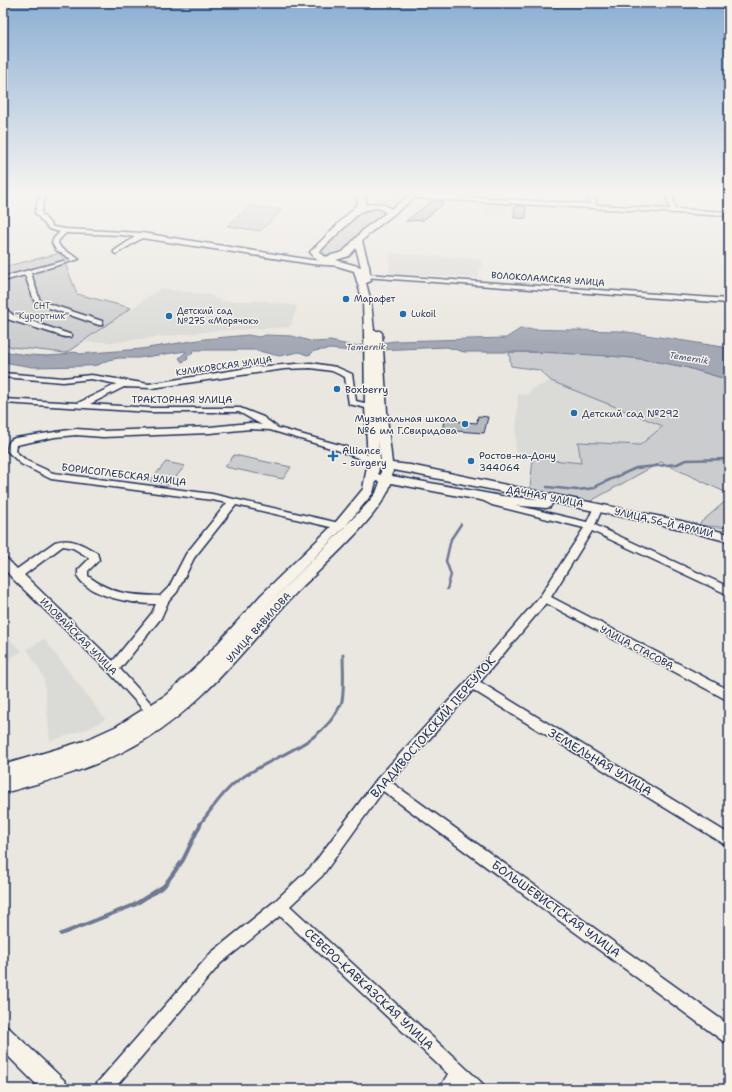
<svg xmlns="http://www.w3.org/2000/svg" width="732" height="1092" font-family="'Shantell Sans',sans-serif">
<style>
.built{fill:#dadad6}
.green{fill:#cbcccd;stroke:#737e96}
.water{fill:#a3a8b4;stroke:#6d7892}
.lines{fill:none;stroke-linecap:round;stroke-linejoin:round}
.stream-far2{stroke:#6d7892;stroke-width:2.5}
.stream-far1{stroke:#6d7892;stroke-width:3}
.stream{stroke:#6d7892;stroke-width:4}
.building{fill:#b6babf;stroke:#1b2f5e}
.minor-casing{stroke:#1b2f5e;stroke-width:3}
.major-casing{stroke:#1b2f5e;stroke-width:3}
.minor{fill:#f7f3e8;fill-rule:evenodd}
.major{fill:#f7f3e8;fill-rule:evenodd}
.poi-dot{fill:#1f6fb2;stroke:#f7f3e8;stroke-width:1.5}
.labels{text-anchor:middle;stroke-width:3;stroke-linejoin:round;paint-order:stroke}
.far-street-label{font-size:9px;fill:#1b2f5e;stroke:#f7f3e8}
.far-poi-label{font-size:9px;fill:#1b2f5e;stroke:#f7f3e8;text-anchor:start}
.far-park-label{font-size:9px;fill:#47567a;stroke:#f7f3e8}
.far-water-label{font-size:9px;font-style:italic;fill:#445378;stroke:#f7f3e8}
.poi-label{font-size:10px;fill:#1b2f5e;stroke:#f7f3e8;text-anchor:start}
.street-label{font-size:10px;fill:#1b2f5e;stroke:#f7f3e8}
.near-street-label{font-size:12px;fill:#1b2f5e;stroke:#f7f3e8}
</style>
<rect width="100%" height="100%" fill="#eae7e0"/>
<filter id="ink" filterUnits="userSpaceOnUse"><feTurbulence type="fractalNoise" baseFrequency=".025" numOctaves="2"/><feDisplacementMap in="SourceGraphic" scale="8" xChannelSelector="R" yChannelSelector="G"/><feConvolveMatrix kernelMatrix="1 2 1 2 8 2 1 2 1" color-interpolation-filters="sRGB"/></filter>
<g filter="url(#ink)">
<!-- built -->
<g class="built">
<polygon points="395,192 413,193 398,203 367,201 369,195 390,196"/>
<polygon points="481,204 507,206 506,216 482,215 484,207 480,207"/>
<polygon points="390,253 479,259 482,261 478,278 406,274 389,274"/>
<polygon points="161,288 214,296 213,299 220,299 220,301 265,301 297,306 290,327 212,331 115,342 84,342"/>
<polygon points="551,381 663,425 640,445 578,442 581,463 515,455 518,394 527,395 532,389"/>
<polygon points="3,633 22,651 3,663"/>
<polygon points="44,639 105,719 90,728 50,741 44,678 27,649"/>
</g>
<!-- green -->
<g class="green">
<polygon points="250,206 282,210 260,231 227,226"/>
<polygon points="377,208 385,213 363,230 342,253 331,256 323,254 323,250 364,210"/>
<polygon points="61,253 77,294 131,308 66,353 12,347 3,343 3,267"/>
<path d="M509,352C567,352 628,354 685,367C700,371 714,376 729,380V494L661,462L589,502L530,489L533,458L581,463L578,442L640,445L663,426L551,381L539,370L511,366Z"/>
<polygon points="234,455 291,467 283,479 225,467"/>
<polygon points="166,462 185,466 169,485 150,481"/>
<polygon points="729,498 729,528 698,525"/>
</g>
<!-- water -->
<path class="water" d="M520,329L621,331L729,348V380L685,367L642,359L609,356L540,352H464L447,347L354,351L330,349L314,351L311,354L307,355L299,352L279,356L255,350H193L192,354L187,356L188,359L182,362L179,358L186,352V351L138,358H119L108,360L98,365L86,366L33,367L3,362V351C22,355 43,357 62,355C69,354 73,350 80,354L141,349L205,339L248,335L259,337L266,335L292,336L314,342L330,341L354,346L396,341L506,338Z"/>
<g class="lines">
<!-- stream-far2 -->
<g class="stream-far2">
<polyline points="596,486 636,468 677,464 686,460 729,459"/>
<polyline points="547,487 577,490 595,488"/>
<polyline points="447,589 451,575 446,561 451,539 461,524"/>
</g>
<!-- stream-far1 -->
<path class="stream-far1" d="M200,824C213,808 225,788 243,777C277,754 323,744 341,704C345,695 343,666 343,655"/>
<!-- stream -->
<polyline class="stream" points="61,934 134,905 164,886 183,860 201,823"/>
</g>
<!-- building -->
<g class="building">
<polygon points="432,201 443,201 442,205 423,220 406,221"/>
<polygon points="515,206 526,207 526,218 514,218"/>
<polygon points="478,416 488,417 484,433 442,430 445,417 453,418 453,421 477,423"/>
</g>
<g class="lines">
<!-- minor casing -->
<g class="minor-casing">
<g id="minor">
<polygon points="40,192 46,192 41,213 53,227 65,229 142,233 312,260 341,262 344,264 341,266 312,264 142,238 116,254 114,253 114,251 135,237 122,235 66,233 59,240 58,243 61,248 79,259 31,273 40,301 102,321 102,325 99,325 35,303 25,275 3,281 3,277 71,259 56,250 52,243 54,238 60,232 49,229 35,213"/>
<polygon points="589,192 595,192 596,205 670,209 665,192 671,192 675,209 729,212 729,216 414,198 411,196 414,194 590,204"/>
<polygon points="366,274 729,299 729,303 364,277 364,275"/>
<polygon points="3,303 5,304 8,311 13,315 72,335 71,337 65,337 7,319 3,314"/>
<path d="M311,363L336,367L352,374L356,401L373,405L374,407L373,409H370L349,404L345,377L332,371L311,368L284,369L152,388L124,387L90,404L150,408H240L263,417L278,428L340,445L366,454L378,461L377,463H371L334,449L270,430L250,429L210,433L103,437L76,435L55,437L16,445L15,451L27,461L53,473L212,494L339,523L344,526L339,529L236,505L194,558L177,592L168,602L161,618L120,669L157,710L159,713L157,716L153,718L149,716L109,672L12,578L3,567V558L7,559L17,569L55,542C71,537 84,545 97,553L99,560L88,571V576C113,595 131,595 160,596L169,587L186,554L227,503L212,500L51,479L21,464L7,451C8,445 8,440 15,438L76,429L103,431L210,427L250,423L262,425L239,412H150L3,403V399L78,403L117,384L91,379L63,382L3,377V373L63,378L91,375L149,384L254,367ZM63,546L73,548L88,557L89,559L78,570V577C90,597 134,604 156,604L152,613L113,661L24,575Z"/>
<polygon points="483,495 498,501 587,522 595,505 601,505 603,507 595,525 729,587 729,595 592,531 551,597 729,690 729,701 546,603 480,682 729,834 729,847 473,690 391,782 729,1025 729,1043 723,1041 383,791 322,876 290,906 482,1083 484,1089 464,1089 460,1086 457,1089 439,1089 448,1074 280,916 221,963 114,1089 95,1089 97,1083 211,953 275,901 312,866 377,779 468,680 541,595 584,528 492,505 478,498 480,496"/>
</g>
</g>
<!-- major casing -->
<g class="major-casing">
<g id="major">
<path d="M357,192H365L366,203L364,205C374,203 383,202 391,209L414,192H422L371,232L362,241L369,266L371,281L366,283L371,302L374,331H380L382,333L388,428L392,463L410,465L681,521L729,534V542L681,529L551,502L552,504L550,507L546,508L501,504L391,483C384,513 321,568 297,592C249,642 209,700 149,737C105,765 53,780 3,793V765L84,741L117,726L166,695L201,662L261,595L335,523L363,489L368,461L365,407L364,332L363,302L354,271L317,260L310,252L354,208L358,203ZM379,208L386,213L365,228L343,252L325,257L319,252L360,212L370,209ZM356,248L361,267L336,260L349,256ZM378,441L381,460H380ZM379,467L381,468V475L378,474ZM393,470L410,473L539,499L501,496L392,476ZM376,481L380,482L376,493L367,504L260,613L343,529L373,493Z"/>
<polygon points="3,1025 10,1029 65,1081 68,1089 41,1089 3,1051"/>
</g>
</g>
<!-- minor -->
<use href="#minor" class="minor"/>
<!-- major -->
<use href="#major" class="major"/>
</g>
</g>
<!-- sky -->
<linearGradient id="sky" x2="0" y2="1"><stop stop-color="#8cafd3"/><stop offset="0.56" stop-color="#f6f4f1"/><stop offset="1" stop-color="#f6f4f1" stop-opacity="0"/></linearGradient>
<rect width="732" height="345" fill="url(#sky)"/>
<!-- markers -->
<g class="poi-dot">
<circle cx="346" cy="299" r="4"/>
<circle cx="403" cy="314" r="4"/>
<circle cx="169" cy="316" r="4"/>
<circle cx="337" cy="389" r="4"/>
<circle cx="574" cy="413" r="4"/>
<circle cx="465" cy="424" r="4"/>
<path d="M331 450h4v4h4v4h-4v4h-4v-4h-4v-4h4z"/>
<circle cx="471" cy="461" r="4"/>
</g>
<g class="labels">
<!-- far-street labels -->
<g class="far-street-label">
<text transform="translate(548 279) rotate(4)" y="3">ВОЛОКОЛАМСКАЯ УЛИЦА</text>
<text transform="translate(224 366) rotate(-8)" y="3">КУЛИКОВСКАЯ УЛИЦА</text>
</g>
<!-- far-poi labels -->
<g class="far-poi-label">
<text x="354" y="302">Марафет</text>
<text x="177" y="314">Детский сад<tspan x="177" dy="10">№275 «Морячок»</tspan></text>
<text x="411" y="317">Lukoil</text>
</g>
<!-- far-park labels -->
<g class="far-park-label">
<text x="42" y="309">СНТ<tspan x="42" dy="10">"Курортник"</tspan></text>
</g>
<!-- far-water labels -->
<g class="far-water-label">
<text transform="translate(366 347) rotate(-1)" y="3">Temernik</text>
<text transform="translate(689 358) rotate(9)" y="3">Temernik</text>
</g>
<!-- poi labels -->
<g class="poi-label">
<text x="345" y="393">Boxberry</text>
<text x="582" y="417">Детский сад №292</text>
<text x="457" y="422" text-anchor="end">Музыкальная школа<tspan x="457" dy="12">№6 им Г.Свиридова</tspan></text>
<text x="342" y="454">Alliance<tspan x="342" dy="12">- surgery</tspan></text>
<text x="479" y="459">Ростов-на-Дону<tspan x="479" dy="12">344064</tspan></text>
</g>
<!-- street labels -->
<g class="street-label">
<text x="182" y="403">ТРАКТОРНАЯ УЛИЦА</text>
<text transform="translate(124 474) rotate(7)" y="4">БОРИСОГЛЕБСКАЯ УЛИЦА</text>
<text transform="translate(545 496) rotate(11)" y="4">ДАЧНАЯ УЛИЦА</text>
<text transform="translate(664 522) rotate(13)" y="4">УЛИЦА 56-Й АРМИИ</text>
<text transform="translate(258 627) rotate(-48)" y="4">УЛИЦА ВАВИЛОВА</text>
<text transform="translate(79 636) rotate(45)" y="4">ИЛОВАЙСКАЯ УЛИЦА</text>
<text transform="translate(637 647) rotate(28)" y="4">УЛИЦА СТАСОВА</text>
</g>
<!-- near-street labels -->
<g class="near-street-label">
<text transform="translate(433 727) rotate(-49)" y="4">ВЛАДИВОСТОКСКИЙ ПЕРЕУЛОК</text>
<text transform="translate(600 762) rotate(31)" y="4">ЗЕМЕЛЬНАЯ УЛИЦА</text>
<text transform="translate(556 909) rotate(36)" y="4">БОЛЬШЕВИСТСКАЯ УЛИЦА</text>
<text transform="translate(369 989) rotate(43)" y="4">СЕВЕРО-КАВКАЗСКАЯ УЛИЦА</text>
</g>
</g>
<!-- margin -->
<rect width="732" height="1092" fill="none" stroke="#f7f3e8" stroke-width="16"/>
<rect x="8" y="8" width="716" height="1076" fill="none" stroke="#1b2f5e" stroke-width="1.5" filter="url(#ink)"/>
</svg>
